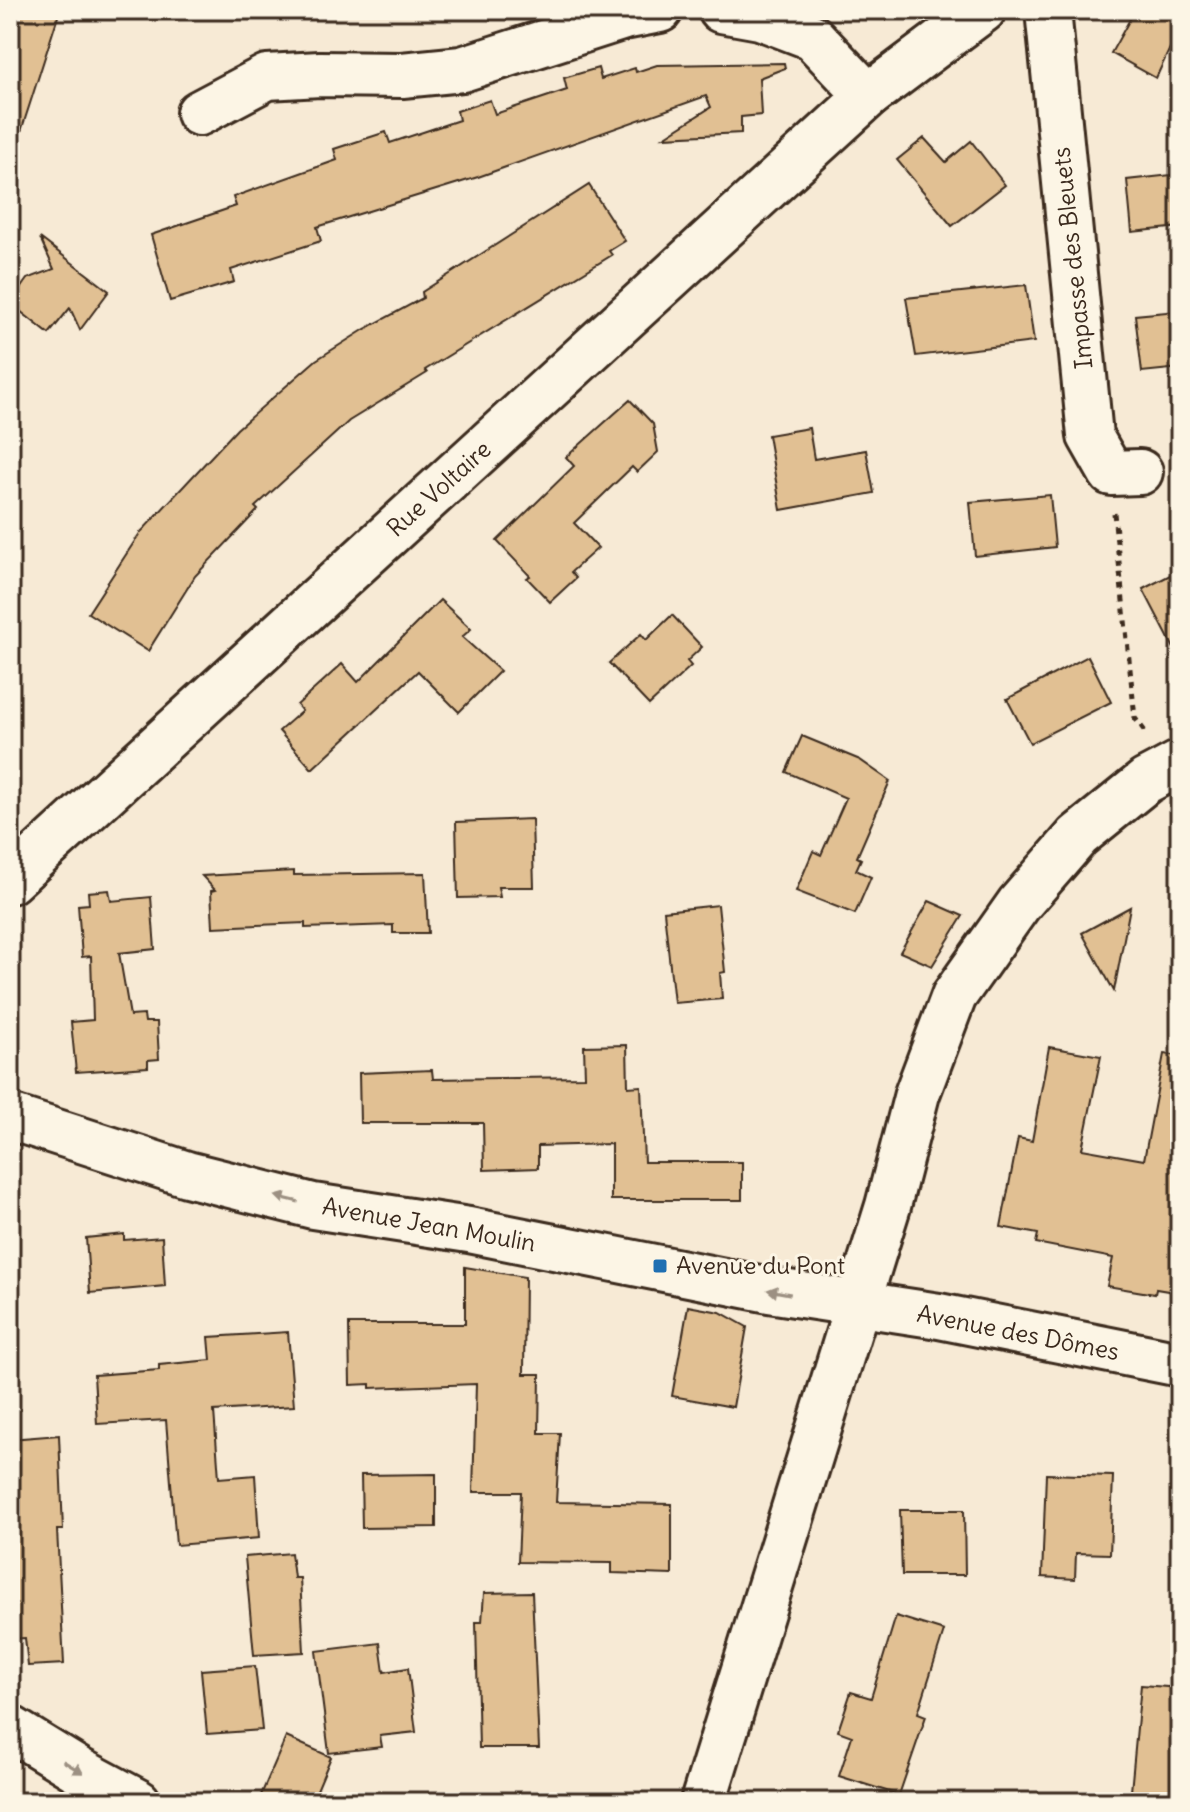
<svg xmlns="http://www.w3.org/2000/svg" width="1190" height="1812" font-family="Delius,sans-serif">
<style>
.building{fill:#e1c093;stroke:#3b2a1e;stroke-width:2}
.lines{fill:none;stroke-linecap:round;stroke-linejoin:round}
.minor-casing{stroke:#3b2a1e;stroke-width:50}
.path{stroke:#3b2a1e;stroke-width:5;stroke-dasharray:6 6;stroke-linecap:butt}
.minor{stroke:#fcf5e5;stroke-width:44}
.oneway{fill:#9c9082}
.poi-dot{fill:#1f6fb2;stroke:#fcf5e5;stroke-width:3}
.labels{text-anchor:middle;stroke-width:6;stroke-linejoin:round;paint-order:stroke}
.street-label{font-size:24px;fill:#3b2a1e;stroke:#fcf5e5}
.poi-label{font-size:24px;fill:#3b2a1e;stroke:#fcf5e5;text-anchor:start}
</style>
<rect width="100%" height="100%" fill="#f7ead5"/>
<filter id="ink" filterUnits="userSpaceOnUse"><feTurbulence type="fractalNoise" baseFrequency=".0125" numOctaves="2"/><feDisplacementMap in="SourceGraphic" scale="16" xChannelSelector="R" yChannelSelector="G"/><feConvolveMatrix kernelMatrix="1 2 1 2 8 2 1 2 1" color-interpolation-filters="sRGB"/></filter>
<g filter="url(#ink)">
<!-- building -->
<g class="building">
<polygon points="10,10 60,10 17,144 10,143"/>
<polygon points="1135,10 1180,10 1180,50 1171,46 1156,78 1111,53"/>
<polygon points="784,63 785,68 759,78 761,115 741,117 741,133 664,137 711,107 706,96 478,177 317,227 321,241 231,270 234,282 170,301 151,235 236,206 233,197 337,160 334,149 386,132 390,143 459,120 457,111 490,100 495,114 567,90 564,78 598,68 601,79 635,68 636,72 657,65"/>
<polygon points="924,138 946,162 971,141 1005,185 952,226 897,160"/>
<polygon points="1180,174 1180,227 1132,232 1127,180"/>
<polygon points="589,185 625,241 609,251 612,255 425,370 427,373 349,421 255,507 258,510 195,576 148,651 88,613 140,533 237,429 316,360 365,329 423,298 422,292"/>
<polygon points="40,238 109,291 80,330 70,308 49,334 10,303 27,279 54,269"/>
<polygon points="1026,285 1034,342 916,356 906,298"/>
<polygon points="1177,311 1178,317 1180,317 1180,368 1142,372 1135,315"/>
<polygon points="630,400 653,424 658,452 637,472 632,467 574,523 598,548 571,572 576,578 550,602 527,578 530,576 497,541 574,466 566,457"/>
<polygon points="809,428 814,459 866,450 874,493 781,510 768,435"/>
<polygon points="1050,495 1055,547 975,556 970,502"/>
<polygon points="1180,570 1180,660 1143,589"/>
<polygon points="440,600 471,629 462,637 500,671 459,712 418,671 312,769 279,731 302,711 297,705 342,664 358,682"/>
<polygon points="672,615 702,647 687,661 691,666 649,705 609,663 641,634 646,640"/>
<polygon points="1088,656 1111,702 1030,743 1007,699"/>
<polygon points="802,736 860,760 890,781 857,857 861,859 856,870 871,877 855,914 796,891 813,851 821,855 846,798 786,772"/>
<polygon points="532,819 534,887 498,887 500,897 458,898 456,822"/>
<polygon points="294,871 294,875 425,873 428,933 393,933 393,925 305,928 305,923 213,927 211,891 215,890 202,876"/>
<polygon points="109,890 111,901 151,897 155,949 119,953 130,1016 144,1015 145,1022 157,1022 159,1059 148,1060 148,1067 76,1072 71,1022 93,1020 91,956 82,957 78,905 89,904 88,892"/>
<polygon points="929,901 963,916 932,966 900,952"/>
<polygon points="718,905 725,972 720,973 722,999 674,1003 664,911"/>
<polygon points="1130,907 1114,991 1082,933"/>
<polygon points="627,1045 628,1087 641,1086 644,1162 742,1162 742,1200 611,1200 611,1144 538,1146 538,1168 484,1170 483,1123 360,1123 359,1073 432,1070 433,1079 585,1077 584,1046"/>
<polygon points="1049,1047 1101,1056 1082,1149 1144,1160 1164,1054 1180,1056 1180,1293 1156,1289 1155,1294 1107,1286 1113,1258 1036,1243 1038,1234 1001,1227 1018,1138 1032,1141"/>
<polygon points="124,1234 124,1240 162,1237 165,1286 90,1293 86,1238"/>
<polygon points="465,1267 525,1277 524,1374 540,1374 539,1433 560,1433 556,1502 672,1504 672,1575 612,1573 612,1563 518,1562 521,1492 473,1492 476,1384 370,1388 370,1384 350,1385 349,1324 465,1324"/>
<polygon points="688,1306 720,1312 747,1327 733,1407 672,1396"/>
<polygon points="288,1332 294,1406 214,1411 219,1478 255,1475 259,1538 176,1545 166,1420 97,1424 94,1375 159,1370 159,1365 211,1360 209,1337"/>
<polygon points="59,1435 63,1530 57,1530 64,1664 28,1666 25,1638 10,1639 10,1439"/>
<polygon points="436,1474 436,1527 362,1528 361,1475"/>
<polygon points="1046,1474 1113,1476 1110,1554 1076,1553 1075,1579 1042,1577"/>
<polygon points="900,1510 964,1510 965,1575 902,1575"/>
<polygon points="291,1553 294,1578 300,1578 304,1652 254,1655 245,1557"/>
<polygon points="532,1592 539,1748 479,1748 476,1622 482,1622 484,1593"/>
<polygon points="896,1616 944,1631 918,1713 926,1716 899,1795 839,1776 852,1736 838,1731 851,1692 871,1698"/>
<polygon points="380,1643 384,1672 408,1668 416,1732 380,1736 382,1747 329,1753 316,1651"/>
<polygon points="255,1666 262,1730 207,1734 201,1670"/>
<polygon points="1141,1685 1180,1688 1180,1802 1130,1802"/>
<polygon points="286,1737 331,1757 312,1802 258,1802"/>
</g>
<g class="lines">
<!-- minor casing -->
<g class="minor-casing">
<g id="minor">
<polyline points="721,10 760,17 812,37 868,96"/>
<polyline points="1048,10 1090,436 1111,473 1140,472"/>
<polyline points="199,113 267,77 320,74 402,75 462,69 624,17 660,10"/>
<polyline points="10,881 868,96 983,10"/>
<polyline points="10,1117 187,1174 313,1206 469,1230 769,1290 939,1316 1180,1364"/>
<polyline points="10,1728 80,1771 138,1802"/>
<polyline points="703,1802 888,1206 917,1094 954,996 1019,904 1078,836 1146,781 1180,763"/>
</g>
</g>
<!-- path -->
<polyline class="path" points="1114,513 1135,718 1147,734"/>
<!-- minor -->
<use href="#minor" class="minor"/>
</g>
<!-- one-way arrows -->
<defs><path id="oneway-solid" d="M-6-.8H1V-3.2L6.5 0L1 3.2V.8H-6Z" transform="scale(2)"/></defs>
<g class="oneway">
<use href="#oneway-solid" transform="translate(287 1199) rotate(-166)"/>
<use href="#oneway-solid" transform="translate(779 1292) rotate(-170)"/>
<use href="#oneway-solid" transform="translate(73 1767) rotate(31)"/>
</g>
</g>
<!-- markers -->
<rect class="poi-dot" x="652" y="1258" width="16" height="16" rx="4"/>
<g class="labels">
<!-- street labels -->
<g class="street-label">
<text transform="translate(1073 258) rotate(-96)" y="8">Impasse des Bleuets</text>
<text transform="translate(439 489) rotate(-42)" y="8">Rue Voltaire</text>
<text transform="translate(429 1225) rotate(10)" y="8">Avenue Jean Moulin</text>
<text transform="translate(1018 1333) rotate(11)" y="8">Avenue des Dômes</text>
</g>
<!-- poi labels -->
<g class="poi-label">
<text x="676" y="1274">Avenue du Pont</text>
</g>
</g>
<!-- margin -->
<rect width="1190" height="1812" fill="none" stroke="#fcf5e5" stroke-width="40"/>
<rect x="20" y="20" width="1150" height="1772" fill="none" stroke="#3b2a1e" stroke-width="3" filter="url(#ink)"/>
</svg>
